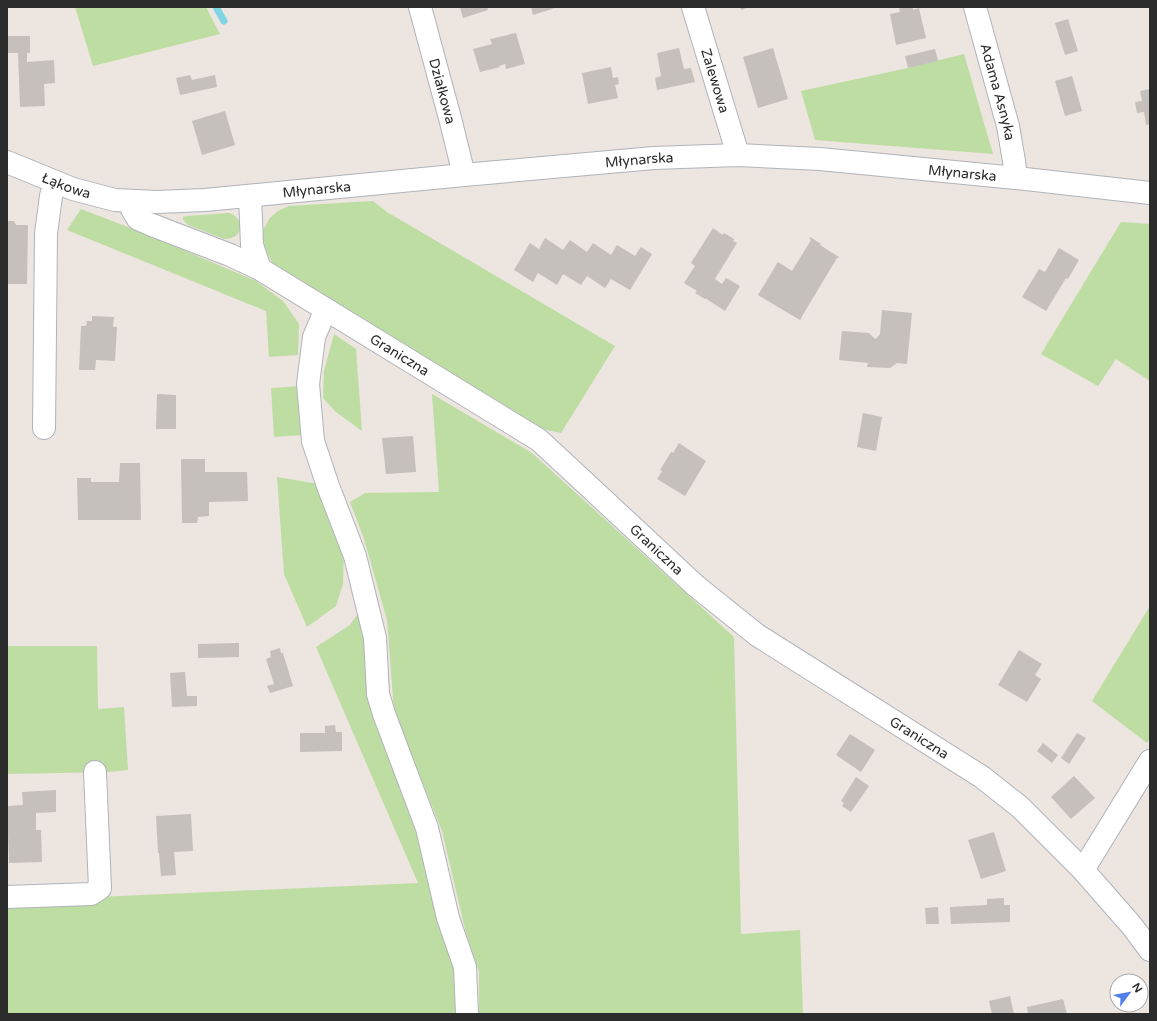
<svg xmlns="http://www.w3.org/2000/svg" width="1157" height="1021" font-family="'Varela Round',sans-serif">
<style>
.green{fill:#bedda2}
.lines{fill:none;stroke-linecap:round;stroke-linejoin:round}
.stream{stroke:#7ed5e3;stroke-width:7}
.building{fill:#c5c0bb}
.minor-casing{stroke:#b0b3bb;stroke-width:24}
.minor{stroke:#fff;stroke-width:22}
.labels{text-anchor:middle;stroke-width:3;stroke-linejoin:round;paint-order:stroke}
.street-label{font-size:14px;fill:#2c2c2c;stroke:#fff}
</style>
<rect width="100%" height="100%" fill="#ece5e0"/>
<!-- green -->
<g class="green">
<polygon points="75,7 206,7 220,34 93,66"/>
<polygon points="964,54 993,154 815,140 801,91 908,68"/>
<polygon points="373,201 387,212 615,346 561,433 542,429 478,389 287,275 272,262 262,244 263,230 270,218 278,211 289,206"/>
<polygon points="81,209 146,234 256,281 283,301 299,324 298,355 269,357 266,311 67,230"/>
<path d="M228,213C243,215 247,239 224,239L188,225L183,220V217L187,216Z"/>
<polygon points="1121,222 1150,224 1150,381 1116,359 1098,386 1041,354"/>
<polygon points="334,334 356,349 362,431 336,412 323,398 324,371"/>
<polygon points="301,386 303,435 274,437 271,388"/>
<polygon points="432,394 532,453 734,637 741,934 800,930 803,1014 479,1014 479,972 465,929 442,831 394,711 387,620 364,539 350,502 365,493 439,492"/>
<polygon points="277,477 319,484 344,548 343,584 336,606 307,627 284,574"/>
<polygon points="1150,606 1150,738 1147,743 1092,701"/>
<polygon points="360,610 416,826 427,880 455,973 455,1014 7,1014 7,901 418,883 316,647 350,625"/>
<polygon points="7,646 97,646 98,709 124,707 128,770 108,772 7,774"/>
</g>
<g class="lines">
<!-- stream -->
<polyline class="stream" points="216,7 224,21"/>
</g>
<!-- building -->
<g class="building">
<polygon points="460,7 487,7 488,10 463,18"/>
<polygon points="531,7 555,7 555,8 533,15"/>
<polygon points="740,7 750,7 741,10"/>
<polygon points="899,7 913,7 913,10 919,8 926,38 896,45 890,14 900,12"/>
<polygon points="1068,19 1078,51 1065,55 1055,23"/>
<polygon points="516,33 525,64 506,69 505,64 499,66 500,67 480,72 473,49 492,44 490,39"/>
<polygon points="7,36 30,36 30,53 27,53 27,62 54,60 55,83 44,84 45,106 20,107 18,53 7,53"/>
<polygon points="679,48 684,69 691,68 695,82 657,90 655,78 661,76 657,53"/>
<polygon points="773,48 788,99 758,108 743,57"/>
<polygon points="935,49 938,61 908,68 905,56"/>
<polygon points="611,67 613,78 618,77 619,84 615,85 618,98 588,104 582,73"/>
<polygon points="190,75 192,80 215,75 217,87 180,95 176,78"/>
<polygon points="1072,76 1082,111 1065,116 1055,81"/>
<polygon points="1150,89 1150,124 1146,125 1144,112 1137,113 1135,102 1142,101 1140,91"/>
<polygon points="225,111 235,145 202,155 192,121"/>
<polygon points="7,221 14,221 16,225 28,225 27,284 7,284"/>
<polygon points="713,228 723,235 724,233 734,239 733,241 737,243 715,279 722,284 726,278 740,286 725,311 705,298 705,299 695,293 697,291 684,283 695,266 691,263"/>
<polygon points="810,237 821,244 820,245 839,257 838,258 837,258 801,318 801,319 800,320 758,295 778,262 792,271 811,240 809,238"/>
<polygon points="545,238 563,250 570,240 587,252 593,243 611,255 617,245 635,256 641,247 652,254 630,290 611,279 605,288 587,276 581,285 563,274 557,285 538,273 533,282 514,270 530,243 539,249"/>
<polygon points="1059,248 1079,260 1068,279 1066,278 1046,311 1022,297 1039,269 1045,272"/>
<polygon points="882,310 912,313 907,364 897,363 890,368 867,367 868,363 839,360 842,331 869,333 874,338 876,339 880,334"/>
<polygon points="92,316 114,317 113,327 117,327 115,361 96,360 95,370 79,370 81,326 86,326 87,321 92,321"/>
<polygon points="157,394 176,395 176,429 156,429"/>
<polygon points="863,413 882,417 876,451 857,447"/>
<polygon points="413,436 416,472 386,474 382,438"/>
<polygon points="679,443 706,461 685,496 657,479 662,471 660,470 671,452 673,453"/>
<polygon points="181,459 205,459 205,472 247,472 248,501 209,502 209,516 198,517 197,523 182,523"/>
<polygon points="120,463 140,463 141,520 78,520 77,478 91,478 91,482 119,482"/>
<polygon points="239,643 239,657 198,658 198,644"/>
<polygon points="280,648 281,653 283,653 293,686 270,693 267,686 274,684 266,659 271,657 270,651"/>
<polygon points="1019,650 1042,664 1035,675 1041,679 1027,702 998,685"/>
<polygon points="185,672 187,696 197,696 197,706 172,707 170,673"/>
<polygon points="335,725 336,732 342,732 342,751 300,752 300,733 325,733 325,726"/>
<polygon points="1077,733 1086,738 1069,764 1061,758"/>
<polygon points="850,734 875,750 861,772 836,755"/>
<polygon points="1043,743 1058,755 1052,763 1037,751"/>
<polygon points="1074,776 1095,798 1071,819 1051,797"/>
<polygon points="856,777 869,786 851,812 842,806 844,803 841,801"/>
<polygon points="56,790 56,812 36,813 36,830 41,830 42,862 9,863 8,835 7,835 7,806 23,805 22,792"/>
<polygon points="191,814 193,851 174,852 176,875 161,876 159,853 158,853 156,816"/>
<polygon points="994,832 1006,871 981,879 968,840"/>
<polygon points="1004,898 1004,905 1010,905 1010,922 951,924 950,907 987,905 987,899"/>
<polygon points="938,907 939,924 926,924 925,908"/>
<polygon points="1010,996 1014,1014 992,1014 989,1001"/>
<polygon points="1063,999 1067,1014 1028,1014 1027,1007"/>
</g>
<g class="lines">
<!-- minor casing -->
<g class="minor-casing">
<g id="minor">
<path id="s1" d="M420,7L451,122L464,175"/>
<path id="s2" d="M693,7L738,155"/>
<path id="s3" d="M975,7L1008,126L1014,161L1016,178"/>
<path id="s4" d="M7,162L73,189L115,200L157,202L205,200L464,175L654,158L738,155L820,159L1016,178L1150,193"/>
<polyline points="250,196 252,245 260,269"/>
<path id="s5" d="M129,201L132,209L138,219L152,225L230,255L260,269L539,440L696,586L757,635L982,777L1020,807L1083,870L1132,926L1150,950"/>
<polyline points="326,309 314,337 308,384 313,441 328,486 355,556 375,638 378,694 384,714 427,828 448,918 465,967 467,1014"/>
<polyline points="44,428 46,234 51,196 55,182"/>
<polyline points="1083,870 1150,761"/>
<polyline points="7,897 91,894 100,888 95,772"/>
</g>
</g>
<!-- minor -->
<use href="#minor" class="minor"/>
</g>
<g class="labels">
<!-- street labels -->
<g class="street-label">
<text dy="5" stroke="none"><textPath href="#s2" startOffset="77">Zalewowa</textPath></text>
<text dy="5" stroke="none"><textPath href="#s1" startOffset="87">Działkowa</textPath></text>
<text dy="5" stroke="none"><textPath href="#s3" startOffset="88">Adama Asnyka</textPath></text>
<text dy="5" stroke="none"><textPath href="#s4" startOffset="641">Młynarska</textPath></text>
<text dy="5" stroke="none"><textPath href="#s4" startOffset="965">Młynarska</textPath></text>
<text dy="5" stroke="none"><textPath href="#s4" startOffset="64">Łąkowa</textPath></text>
<text dy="5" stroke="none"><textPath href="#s4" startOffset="317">Młynarska</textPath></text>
<text dy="5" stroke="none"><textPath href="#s5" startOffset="316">Graniczna</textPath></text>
<text dy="5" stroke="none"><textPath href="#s5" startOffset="640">Graniczna</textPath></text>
<text dy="5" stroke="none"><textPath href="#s5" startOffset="964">Graniczna</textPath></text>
</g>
</g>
<!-- border -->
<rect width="1157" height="1021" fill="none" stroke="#2c2c2c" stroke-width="16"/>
<!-- north arrow -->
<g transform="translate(1129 993) rotate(58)"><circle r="19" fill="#ffffff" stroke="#ababab"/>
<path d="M0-3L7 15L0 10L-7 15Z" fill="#5180e8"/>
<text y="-6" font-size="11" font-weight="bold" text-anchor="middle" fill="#2c2c2c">N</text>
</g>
</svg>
